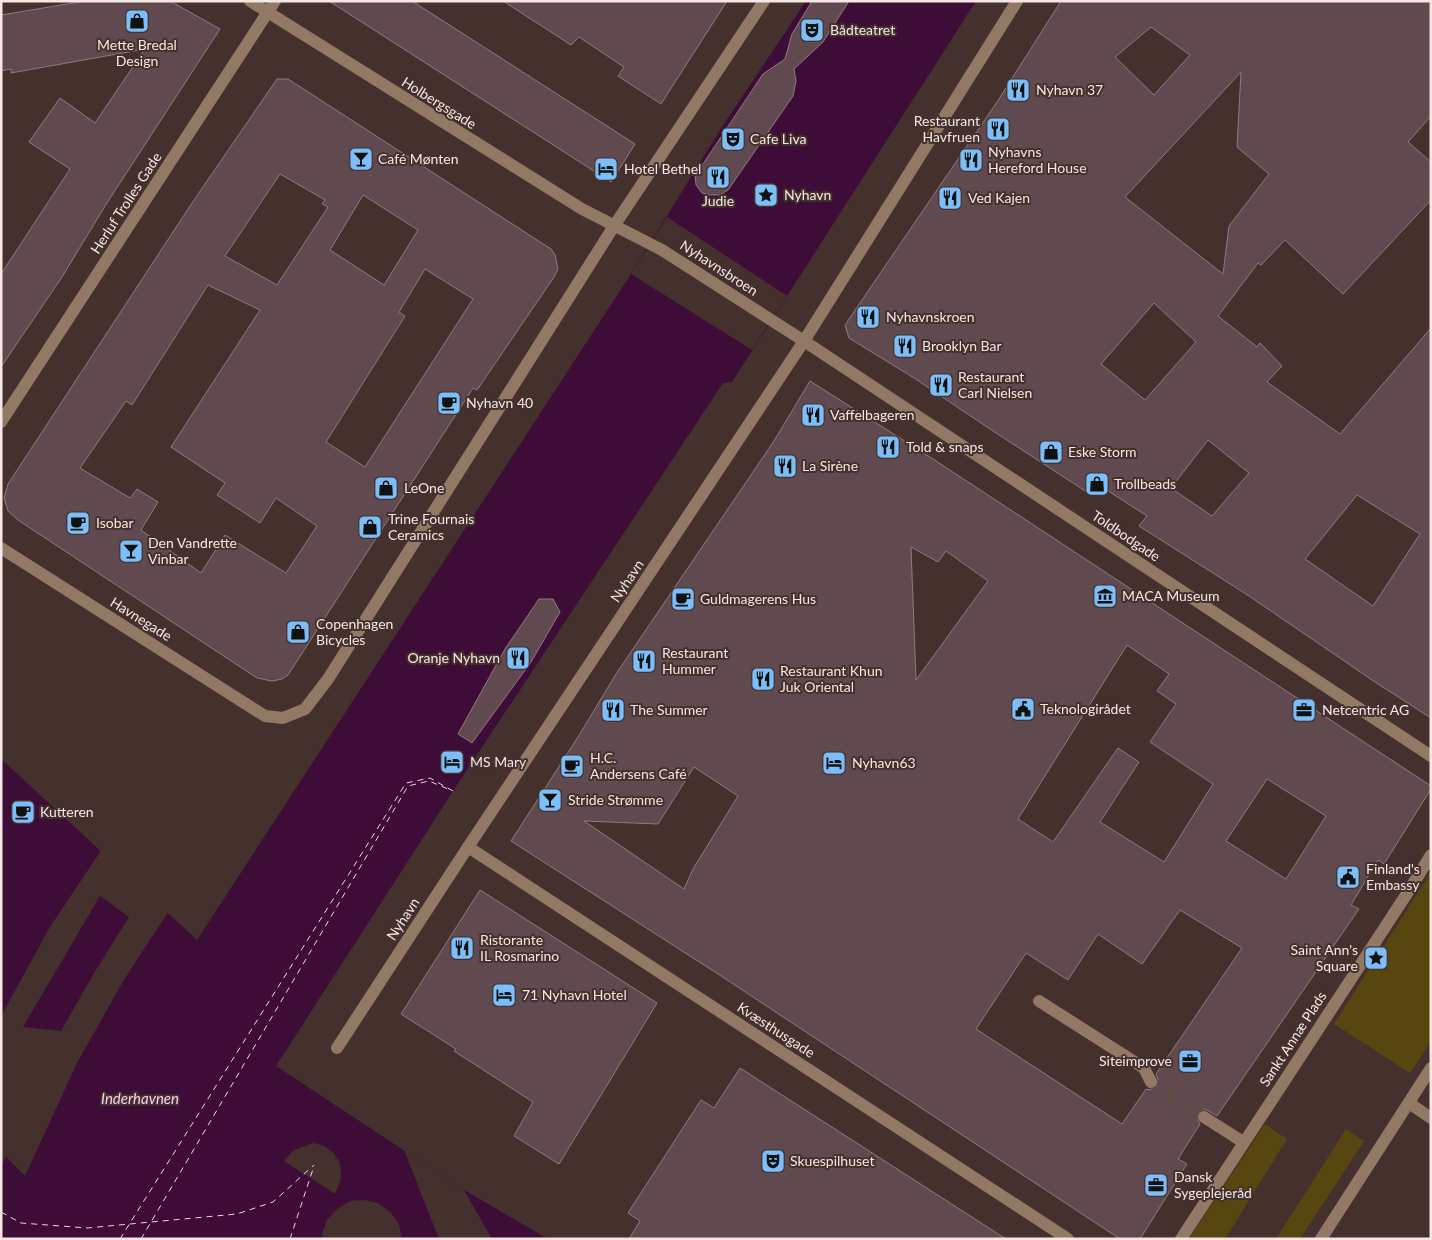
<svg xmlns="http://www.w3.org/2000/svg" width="1432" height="1240" font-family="Lato,sans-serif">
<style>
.green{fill:#574610}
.water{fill:#3d0c37}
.pier{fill:#44302c;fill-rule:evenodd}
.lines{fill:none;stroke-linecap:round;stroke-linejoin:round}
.ferry{stroke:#fecdf4;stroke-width:1;stroke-dasharray:6 5;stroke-linecap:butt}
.building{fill:#604a4f;stroke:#92797f;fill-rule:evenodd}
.minor-tunnel{stroke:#5f4b48;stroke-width:12;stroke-dasharray:12 6;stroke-linecap:butt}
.minor{stroke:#917965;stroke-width:12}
.labels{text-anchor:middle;stroke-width:4;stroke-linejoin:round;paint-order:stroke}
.poi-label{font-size:14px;fill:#f5e7e4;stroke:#44302c;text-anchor:start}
.street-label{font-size:14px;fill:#f5e7e4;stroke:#44302c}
.water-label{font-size:15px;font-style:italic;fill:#fecdf4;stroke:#44302c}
</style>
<rect width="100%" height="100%" fill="#44302c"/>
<!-- green -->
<g class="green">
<polygon points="1431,872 1431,1041 1410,1073 1334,1024"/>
<polygon points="1265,1124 1287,1139 1225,1239 1189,1239"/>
<polygon points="1346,1129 1364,1141 1300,1239 1276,1239"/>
</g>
<!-- water -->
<polygon class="water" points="806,1 976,1 732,382 723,383 453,791 276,1066 464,1190 548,1239 1,1239 1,759 197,940 631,274 722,127"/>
<!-- pier -->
<g class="pier">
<polygon points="667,217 787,296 752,350 631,274"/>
<path d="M102,849L169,911L125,978L77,1063L25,1176L6,1157L1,1166V1016L50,927ZM100,896L129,917L94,973L61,1031L23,1027Z"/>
<polygon points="314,1143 324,1146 333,1152 340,1163 341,1174 340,1183 335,1194 284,1161 294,1150"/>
<polygon points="404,1150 464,1190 492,1239 439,1239"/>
<polygon points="365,1200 378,1203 390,1212 399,1224 402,1239 323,1239 322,1234 327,1220 337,1209 350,1201"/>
</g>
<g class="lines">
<!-- ferry -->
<g class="ferry">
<polyline points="1,1212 21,1223 87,1228 237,1214 273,1202 314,1165"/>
<polyline points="120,1239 406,783 430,778 453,791"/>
<polyline points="141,1239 408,786 429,781 448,789"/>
<polyline points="290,1239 314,1166"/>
</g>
</g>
<!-- building -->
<g class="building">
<polygon points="85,1 170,1 220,29 105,206 62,277 1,367 1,274 70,169 29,142 60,98 95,123 145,49 11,73 11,69 1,71 1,15"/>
<polygon points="329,1 412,1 635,144 611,182"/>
<polygon points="503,1 727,1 661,104 618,76 624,67 579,37 571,45"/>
<polygon points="812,1 849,1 823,42 794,69 796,81 793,96 728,190 720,195 709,195 702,193 696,185 695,176 763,74 785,59 792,34"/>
<path d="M1061,1H1431V116L1408,142L1431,162V200L1343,294L1285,240L1261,265L1258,263L1218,316L1257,347L1260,343L1282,366L1267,382L1340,434L1431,328V718L1375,682L1246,594L1139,526L1147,516L1099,485L1090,494L996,433L914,378L849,338L845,325L999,99ZM1151,27L1190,55L1154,95L1115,57ZM1241,72L1237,147L1269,174L1229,226L1223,274L1125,197ZM1154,303L1196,342L1145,400L1101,364ZM1208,440L1249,473L1212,516L1171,488ZM1357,495L1420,534L1373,606L1305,559Z"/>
<path d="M277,79H288L551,249L555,255L558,269L554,277L477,390L473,388L288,675L282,679L272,681L257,678L18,520L8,511L4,498L8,484L192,203ZM280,174L325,200L322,204L328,207L277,285L225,256ZM363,195L418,230L384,285L330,250ZM425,269L473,299L365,467L326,442L405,316L399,312ZM208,285L260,310L171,447L225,483L217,495L260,523L276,498L317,526L286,573L225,535L201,573L141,530L158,502L137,489L130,498L80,468L126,401L132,405Z"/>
<path d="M810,381L933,459L1431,786V789L1384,864L1378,860L1351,905L1359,909L1217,1116L1205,1109L1197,1112L1196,1117L1200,1124L1178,1159L1187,1164L1140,1239H1120L718,974L511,841L578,737L616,674L774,441ZM911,547L938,562L946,551L988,581L916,680ZM1127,645L1169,674L1157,691L1176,704L1150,742L1213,784L1164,862L1100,822L1139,762L1118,748L1053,842L1018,819ZM694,767L738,796L693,869L684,889L584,821L658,824ZM1267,779L1326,816L1286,879L1226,841ZM1180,910L1242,948L1156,1074L1159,1082L1157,1087L1151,1090L1146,1089L1122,1124L976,1029L1026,953L1068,980L1098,934L1142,964Z"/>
<polygon points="539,599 553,599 560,612 531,662 472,743 458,734 505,649"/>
<polygon points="480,890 657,1003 559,1164 514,1136 533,1102 454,1051 456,1049 401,1014"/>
<polygon points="740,1068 1006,1239 629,1239 640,1221 628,1213 701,1100 714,1108"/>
</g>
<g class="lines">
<!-- minor-tunnel -->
<polyline class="minor-tunnel" points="1151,1082 1204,1117"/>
<!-- minor -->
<g class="minor">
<polyline points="250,1 582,209 662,250 804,341 1431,756"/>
<polyline points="1,422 275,1"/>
<polyline points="1,548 265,716 283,718 305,709 328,679 614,226 764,1"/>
<polyline points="468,847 1068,1239"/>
<polyline points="1039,1001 1144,1068 1151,1082"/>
<polyline points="337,1048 468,847 804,341 1017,1"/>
<polyline points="1409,1103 1431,1118"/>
<polyline points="1204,1117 1243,1142"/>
<polyline points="1181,1239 1408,892 1431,855"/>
<polyline points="1321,1239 1431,1068"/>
</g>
</g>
<!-- icons -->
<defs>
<g id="shop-square" transform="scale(1.25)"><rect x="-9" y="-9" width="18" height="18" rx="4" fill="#7bbef8" stroke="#44302c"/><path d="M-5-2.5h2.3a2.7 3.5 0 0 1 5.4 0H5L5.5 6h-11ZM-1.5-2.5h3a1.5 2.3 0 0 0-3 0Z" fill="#111"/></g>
<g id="theatre-square" transform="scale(1.25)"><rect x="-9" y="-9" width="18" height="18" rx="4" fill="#7bbef8" stroke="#44302c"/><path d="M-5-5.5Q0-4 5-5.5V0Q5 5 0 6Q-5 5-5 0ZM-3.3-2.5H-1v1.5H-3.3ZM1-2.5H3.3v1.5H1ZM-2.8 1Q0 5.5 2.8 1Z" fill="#111"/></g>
<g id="restaurant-square" transform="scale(1.25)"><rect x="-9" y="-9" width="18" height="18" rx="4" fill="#7bbef8" stroke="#44302c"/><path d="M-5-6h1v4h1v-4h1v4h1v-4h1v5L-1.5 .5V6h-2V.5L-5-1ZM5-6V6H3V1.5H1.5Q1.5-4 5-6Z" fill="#111"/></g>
<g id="bar-square" transform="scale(1.25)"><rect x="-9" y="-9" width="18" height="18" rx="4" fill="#7bbef8" stroke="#44302c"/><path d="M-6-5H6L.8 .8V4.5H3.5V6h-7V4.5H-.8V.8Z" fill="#111"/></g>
<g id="hotel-square" transform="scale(1.25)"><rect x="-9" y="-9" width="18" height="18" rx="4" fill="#7bbef8" stroke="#44302c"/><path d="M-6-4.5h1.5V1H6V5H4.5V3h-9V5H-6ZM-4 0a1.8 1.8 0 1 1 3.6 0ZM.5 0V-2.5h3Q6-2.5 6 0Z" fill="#111"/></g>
<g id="sight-square" transform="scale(1.25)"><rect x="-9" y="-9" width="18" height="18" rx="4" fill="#7bbef8" stroke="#44302c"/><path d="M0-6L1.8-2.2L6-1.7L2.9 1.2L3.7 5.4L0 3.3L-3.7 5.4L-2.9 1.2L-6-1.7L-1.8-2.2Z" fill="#111"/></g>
<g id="cafe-square" transform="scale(1.25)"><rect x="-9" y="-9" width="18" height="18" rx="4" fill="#7bbef8" stroke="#44302c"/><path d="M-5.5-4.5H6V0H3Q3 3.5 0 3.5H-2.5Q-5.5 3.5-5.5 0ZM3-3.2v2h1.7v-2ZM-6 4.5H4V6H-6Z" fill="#111"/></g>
<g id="museum-square" transform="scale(1.25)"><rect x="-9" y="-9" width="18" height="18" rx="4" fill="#7bbef8" stroke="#44302c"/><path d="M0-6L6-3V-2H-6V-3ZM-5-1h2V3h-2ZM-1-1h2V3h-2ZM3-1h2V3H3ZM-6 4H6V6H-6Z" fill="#111"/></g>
<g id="civic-square" transform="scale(1.25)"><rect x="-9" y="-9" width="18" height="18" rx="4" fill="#7bbef8" stroke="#44302c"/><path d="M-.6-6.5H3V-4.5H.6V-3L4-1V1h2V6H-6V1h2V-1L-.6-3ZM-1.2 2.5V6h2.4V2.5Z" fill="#111"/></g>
<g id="office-square" transform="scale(1.25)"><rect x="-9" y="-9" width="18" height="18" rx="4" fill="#7bbef8" stroke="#44302c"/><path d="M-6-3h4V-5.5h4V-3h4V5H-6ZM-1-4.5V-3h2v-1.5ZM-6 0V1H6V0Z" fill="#111"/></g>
</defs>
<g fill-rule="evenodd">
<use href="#shop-square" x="137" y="21"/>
<use href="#theatre-square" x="812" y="30"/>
<use href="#restaurant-square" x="1018" y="90"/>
<use href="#restaurant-square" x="998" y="129"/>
<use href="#theatre-square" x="733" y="139"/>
<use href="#bar-square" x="361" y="159"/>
<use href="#restaurant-square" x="971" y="160"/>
<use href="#hotel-square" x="606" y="169"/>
<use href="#restaurant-square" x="718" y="177"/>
<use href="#sight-square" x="766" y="195"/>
<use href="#restaurant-square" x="950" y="198"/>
<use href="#restaurant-square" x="868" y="317"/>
<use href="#restaurant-square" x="905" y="346"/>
<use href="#restaurant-square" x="941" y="385"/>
<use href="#cafe-square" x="449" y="403"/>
<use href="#restaurant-square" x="813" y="415"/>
<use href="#restaurant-square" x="888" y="447"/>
<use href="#shop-square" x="1051" y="452"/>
<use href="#restaurant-square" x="785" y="466"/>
<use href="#shop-square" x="1097" y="484"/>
<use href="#shop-square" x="386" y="488"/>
<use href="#cafe-square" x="78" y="523"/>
<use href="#shop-square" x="370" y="527"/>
<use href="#bar-square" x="131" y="551"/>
<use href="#museum-square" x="1105" y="596"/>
<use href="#cafe-square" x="683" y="599"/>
<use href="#shop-square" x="298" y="632"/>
<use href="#restaurant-square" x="518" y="658"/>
<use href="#restaurant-square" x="644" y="661"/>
<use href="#restaurant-square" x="763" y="679"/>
<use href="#civic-square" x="1023" y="709"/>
<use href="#restaurant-square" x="613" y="710"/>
<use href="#office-square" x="1304" y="710"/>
<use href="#hotel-square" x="452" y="762"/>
<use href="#hotel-square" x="834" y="763"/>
<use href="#cafe-square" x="572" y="766"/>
<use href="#bar-square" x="550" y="800"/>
<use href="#cafe-square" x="23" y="812"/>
<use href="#civic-square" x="1348" y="877"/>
<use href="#restaurant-square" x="462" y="948"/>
<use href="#sight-square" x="1376" y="958"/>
<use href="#hotel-square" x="504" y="995"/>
<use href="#office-square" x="1190" y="1061"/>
<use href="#theatre-square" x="773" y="1161"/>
<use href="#office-square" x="1156" y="1185"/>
</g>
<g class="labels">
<!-- poi labels -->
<g class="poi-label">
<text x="830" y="35">Bådteatret</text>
<text x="137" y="50" text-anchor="middle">Mette Bredal<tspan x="137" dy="16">Design</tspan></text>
<text x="1036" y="95">Nyhavn 37</text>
<text x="980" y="126" text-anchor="end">Restaurant<tspan x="980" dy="16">Havfruen</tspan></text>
<text x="750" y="144">Cafe Liva</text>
<text x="988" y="157">Nyhavns<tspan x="988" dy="16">Hereford House</tspan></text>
<text x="378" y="164">Café Mønten</text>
<text x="624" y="174">Hotel Bethel</text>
<text x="784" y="200">Nyhavn</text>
<text x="968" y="203">Ved Kajen</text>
<text x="718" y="206" text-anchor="middle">Judie</text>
<text x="886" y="322">Nyhavnskroen</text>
<text x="922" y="351">Brooklyn Bar</text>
<text x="958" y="382">Restaurant<tspan x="958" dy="16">Carl Nielsen</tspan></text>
<text x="466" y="408">Nyhavn 40</text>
<text x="830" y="420">Vaffelbageren</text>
<text x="906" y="452">Told &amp; snaps</text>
<text x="1068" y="457">Eske Storm</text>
<text x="802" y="471">La Sirène</text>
<text x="1114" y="489">Trollbeads</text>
<text x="404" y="493">LeOne</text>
<text x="388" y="524">Trine Fournais<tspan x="388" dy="16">Ceramics</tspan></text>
<text x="96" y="528">Isobar</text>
<text x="148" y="548">Den Vandrette<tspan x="148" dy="16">Vinbar</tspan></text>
<text x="1122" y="601">MACA Museum</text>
<text x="700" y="604">Guldmagerens Hus</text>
<text x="316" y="629">Copenhagen<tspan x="316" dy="16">Bicycles</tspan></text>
<text x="662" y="658">Restaurant<tspan x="662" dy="16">Hummer</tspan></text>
<text x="500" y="663" text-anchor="end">Oranje Nyhavn</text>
<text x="780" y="676">Restaurant Khun<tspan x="780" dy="16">Juk Oriental</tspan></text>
<text x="1040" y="714">Teknologirådet</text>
<text x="630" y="715">The Summer</text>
<text x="1322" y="715">Netcentric AG</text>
<text x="590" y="763">H.C.<tspan x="590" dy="16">Andersens Café</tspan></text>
<text x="470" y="767">MS Mary</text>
<text x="852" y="768">Nyhavn63</text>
<text x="568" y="805">Stride Strømme</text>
<text x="40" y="817">Kutteren</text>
<text x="1366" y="874">Finland's<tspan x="1366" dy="16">Embassy</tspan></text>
<text x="480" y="945">Ristorante<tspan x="480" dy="16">IL Rosmarino</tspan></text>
<text x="1358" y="955" text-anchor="end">Saint Ann's<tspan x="1358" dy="16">Square</tspan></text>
<text x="522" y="1000">71 Nyhavn Hotel</text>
<text x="1172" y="1066" text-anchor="end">Siteimprove</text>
<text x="790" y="1166">Skuespilhuset</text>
<text x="1174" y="1182">Dansk<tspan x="1174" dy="16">Sygeplejeråd</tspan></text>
</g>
<!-- street labels -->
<g class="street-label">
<text transform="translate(439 103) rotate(32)" y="5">Holbergsgade</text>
<text transform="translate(126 203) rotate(-57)" y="5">Herluf Trolles Gade</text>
<text transform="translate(719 268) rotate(33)" y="5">Nyhavnsbroen</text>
<text transform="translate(1126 536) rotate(34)" y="5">Toldbodgade</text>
<text transform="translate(627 581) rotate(-56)" y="5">Nyhavn</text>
<text transform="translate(141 619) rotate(32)" y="5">Havnegade</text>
<text transform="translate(403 919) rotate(-57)" y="5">Nyhavn</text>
<text transform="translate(776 1030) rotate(33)" y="5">Kvæsthusgade</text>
<text transform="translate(1293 1039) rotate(-57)" y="5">Sankt Annæ Plads</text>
</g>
<!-- water labels -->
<g class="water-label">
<text x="140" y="1104">Inderhavnen</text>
</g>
</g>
<!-- border -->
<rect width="1432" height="1240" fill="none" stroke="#f5e7e4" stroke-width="5"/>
</svg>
